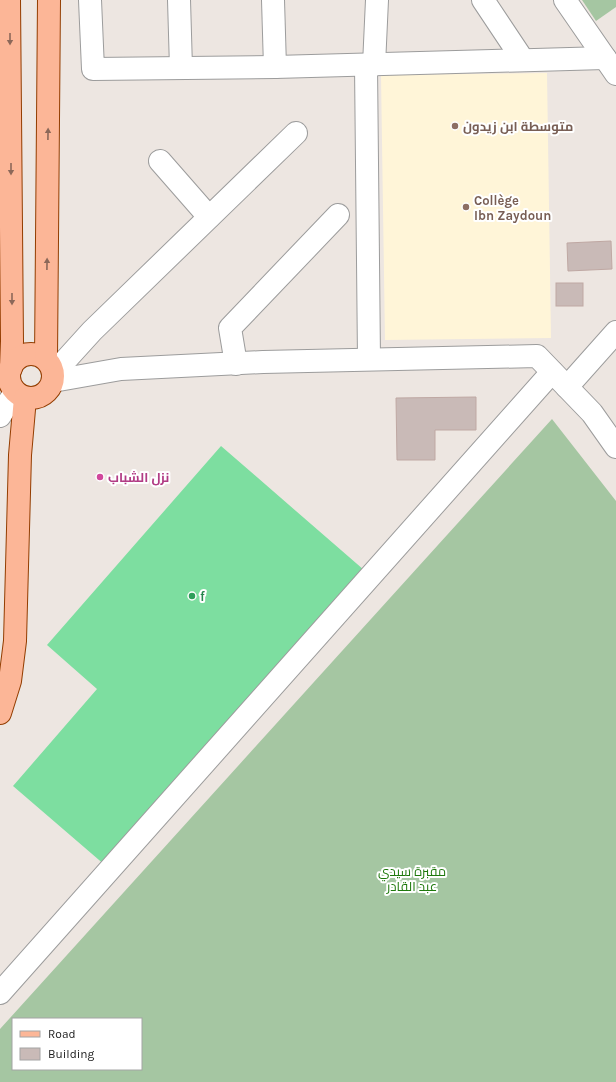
<svg xmlns="http://www.w3.org/2000/svg" width="616" height="1082" font-family="Karla,Cairo,sans-serif">
<style>
.education{fill:#fff5d8}
.cemetery{fill:#a5c6a2;fill-rule:evenodd}
.pitch{fill:#7ddea0}
.building{fill:#c9bab7;stroke:#bfa8a3}
.lines{fill:none;stroke-linecap:round;stroke-linejoin:round}
.minor-casing{stroke:#9c9c9c;stroke-width:24}
.major-casing{stroke:#933d00;stroke-width:24}
.minor{stroke:#fff;stroke-width:22}
.major{stroke:#fcb697;stroke-width:22}
.oneway{fill:#8c6859}
.education-dot{fill:#8d6e63;stroke:#fff;stroke-width:1.5}
.hotel-dot{fill:#d1479c;stroke:#fff;stroke-width:1.5}
.leisure-dot{fill:#2e9e5b;stroke:#fff;stroke-width:1.5}
.labels{text-anchor:middle;stroke-width:4;stroke-linejoin:round;paint-order:stroke}
.education-label{font-size:13px;font-weight:bold;fill:#785e54;stroke:#fff;text-anchor:start}
.hotel-label{font-size:13px;font-weight:bold;fill:#b23c85;stroke:#fff;text-anchor:start}
.leisure-label{font-size:13px;font-weight:bold;fill:#27864d;stroke:#fff;text-anchor:start}
.park-label{font-size:13px;fill:#1d780b;stroke:#fff}
</style>
<rect width="100%" height="100%" fill="#ede6e1"/>
<!-- education -->
<polygon class="education" points="547,73 551,338 385,340 381,75"/>
<!-- cemetery -->
<g class="cemetery">
<polygon points="582,0 616,0 616,7 596,21"/>
<path d="M552,419L616,501V1082H0V1029ZM13,1019H141V1069H13Z"/>
</g>
<!-- pitch -->
<polygon class="pitch" points="221,446 364,570 106,866 13,786 97,689 47,645"/>
<!-- building -->
<g class="building">
<polygon points="611,241 612,269 568,271 567,243"/>
<rect x="556" y="283" width="27" height="23"/>
<polygon points="476,397 476,430 435,430 435,460 397,460 396,398"/>
</g>
<g class="lines">
<!-- minor casing -->
<g class="minor-casing">
<g id="minor">
<polyline points="90,0 93,69 275,67 605,58"/>
<polyline points="179,0 181,68"/>
<polyline points="273,0 275,67"/>
<polyline points="483,0 523,60"/>
<polyline points="565,0 616,74"/>
<polyline points="366,65 369,359"/>
<polyline points="374,65 377,0"/>
<polyline points="160,161 209,217"/>
<polyline points="236,364 230,328 338,215"/>
<polyline points="53,374 92,331 296,133"/>
<polyline points="53,381 121,369 263,362 537,356 592,413 616,447"/>
<polyline points="567,387 616,332"/>
<polyline points="0,416 15,392"/>
<polyline points="0,993 552,372"/>
</g>
</g>
<!-- major casing -->
<g class="major-casing">
<g id="major">
<polyline points="9,0 12,341 11,368"/>
<circle cx="31" cy="376" r="22"/>
<polyline points="46,359 49,0"/>
<polyline points="0,713 10,681 15,641 20,455 25,398"/>
</g>
</g>
<!-- minor -->
<use href="#minor" class="minor"/>
<!-- major -->
<use href="#major" class="major"/>
</g>
<!-- one-way arrows -->
<defs><path id="oneway-solid" d="M-6-.8H1V-3.2L6.5 0L1 3.2V.8H-6Z"/></defs>
<g class="oneway">
<use href="#oneway-solid" transform="translate(10 39) rotate(90)"/>
<use href="#oneway-solid" transform="translate(48 134) rotate(-89)"/>
<use href="#oneway-solid" transform="translate(11 169) rotate(90)"/>
<use href="#oneway-solid" transform="translate(47 264) rotate(-89)"/>
<use href="#oneway-solid" transform="translate(12 299) rotate(90)"/>
</g>
<!-- markers -->
<g class="education-dot">
<circle cx="455" cy="126" r="4"/>
<circle cx="466" cy="207" r="4"/>
</g>
<circle class="hotel-dot" cx="100" cy="477" r="4"/>
<circle class="leisure-dot" cx="192" cy="596" r="4"/>
<g class="labels">
<!-- education labels -->
<g class="education-label">
<text x="463" y="131">متوسطة ابن زيدون</text>
<text x="474" y="205">Collège<tspan x="474" dy="15">Ibn Zaydoun</tspan></text>
</g>
<!-- hotel labels -->
<g class="hotel-label">
<text x="108" y="482">نزل الشباب</text>
</g>
<!-- leisure labels -->
<g class="leisure-label">
<text x="200" y="601">f</text>
</g>
<!-- park labels -->
<g class="park-label">
<text x="412" y="876">مقبرة سيدي<tspan x="412" dy="15">عبد القادر</tspan></text>
</g>
</g>
<!-- legend -->
<rect x="12" y="1018" width="130" height="52" fill="#ffffff" stroke="#a4a4a4"/>
<rect x="20" y="1031" width="20" height="6" fill="#fcb697" stroke="#a4a4a4"/>
<text x="48" y="1038" font-size="12" fill="#1b1b1b">Road</text>
<rect x="20" y="1048" width="20" height="12" fill="#c9bab7" stroke="#a4a4a4"/>
<text x="48" y="1058" font-size="12" fill="#1b1b1b">Building</text>
</svg>
